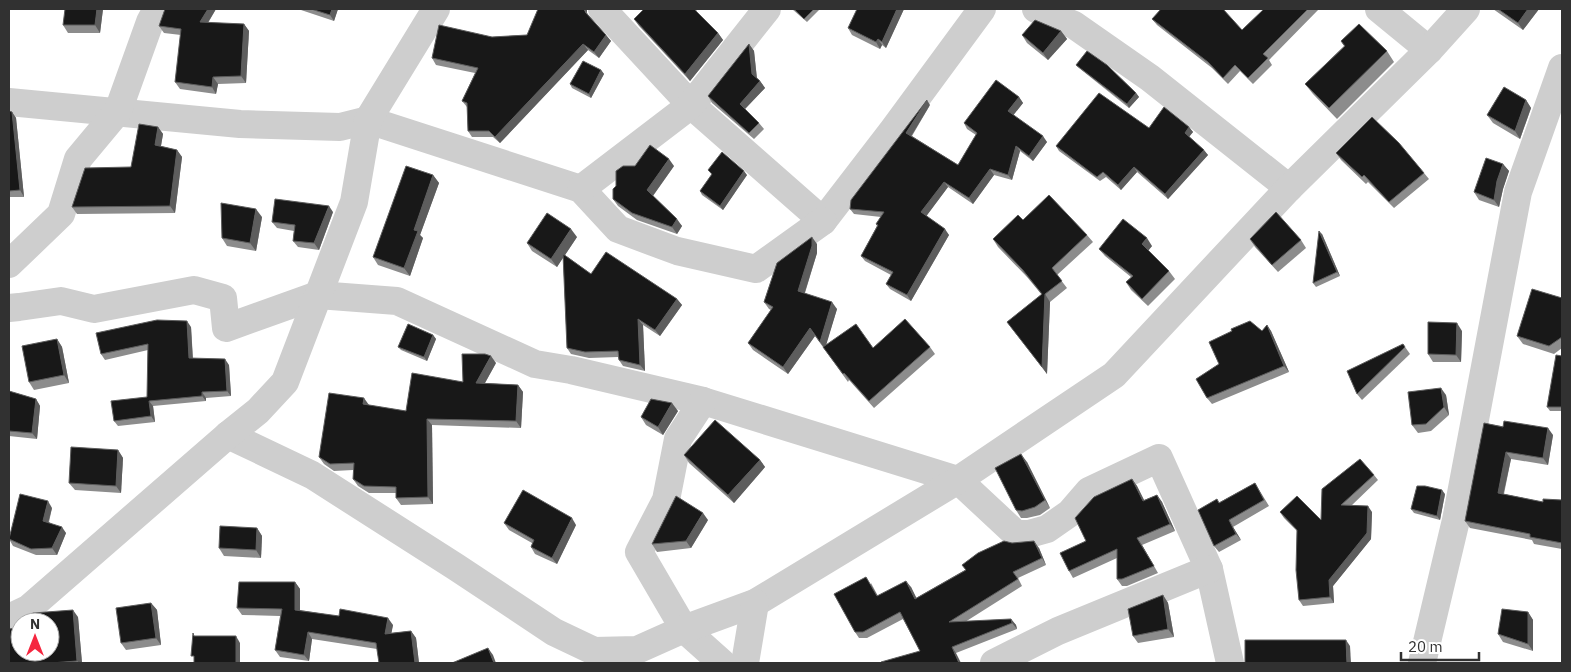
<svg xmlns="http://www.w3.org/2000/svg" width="1571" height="672" font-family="'IBM Plex Sans',sans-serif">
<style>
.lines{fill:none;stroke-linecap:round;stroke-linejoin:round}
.minor{stroke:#cecece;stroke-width:28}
.wall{fill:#8c8c8c}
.shaded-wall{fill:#5d5d5d}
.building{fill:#181818;stroke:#5d5d5d}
</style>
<rect width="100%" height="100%" fill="#fff"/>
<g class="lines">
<!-- minor -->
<g class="minor">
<polyline points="602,9 691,105 823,221 893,130 982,9"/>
<polyline points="1036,9 1074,25 1150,78 1289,188"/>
<polyline points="1379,9 1429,50"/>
<polyline points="9,102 240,124 340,127 368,120 581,189 618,229 677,251 756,269 823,221"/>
<polyline points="581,189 691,105 767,9"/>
<polyline points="9,264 61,214 78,159 118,111 150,22 157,9"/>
<polyline points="9,308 19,307 61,301 94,309 194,290 223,298 226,328 318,295 397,301 535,364 571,370 703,401 958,480 1016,534 1029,534 1047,529 1070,513 1089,491 1159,458 1209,569 1230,663"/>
<polyline points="703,401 678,439 666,500 639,552 684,629 722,663"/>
<polyline points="228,435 312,475 456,567 554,632 594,651 637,650 684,629 755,603 958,480 1114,375 1289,188 1429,50 1466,9"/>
<polyline points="9,618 28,609 228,435 258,411 285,382 354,202 368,120 436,9"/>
<polyline points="745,663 755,603"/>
<polyline points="994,663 1058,631 1209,569"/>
<polyline points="1422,663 1456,520 1518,192 1562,68"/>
</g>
</g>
<!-- wall -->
<g class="wall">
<polygon points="103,9 100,33 68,33 63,25"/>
<polygon points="165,9 216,9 208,23 244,24 249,31 246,83 218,84 216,94 180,89 175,82 181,35 164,33 159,26"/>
<polygon points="298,9 338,9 334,21"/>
<polygon points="644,9 698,9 696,11 718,33 723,40 690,81 639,26 634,19"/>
<polygon points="792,9 820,9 807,22"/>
<polygon points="904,9 886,48 882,45 880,49 852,35 848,28"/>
<polygon points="1264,9 1319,9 1269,60 1272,65 1253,84 1240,71 1228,84 1212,68 1157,25 1152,19 1242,30"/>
<polygon points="1493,9 1539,9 1523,30"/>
<polygon points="587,13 611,41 599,58 588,50 500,143 493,137 472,137 468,131 467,107 462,101 475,73 436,65 432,58 492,37 527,35"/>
<polygon points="1061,31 1067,39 1048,60 1027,43 1022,35"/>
<polygon points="1341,41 1387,51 1394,62 1337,119 1313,94 1305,84 1344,46"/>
<polygon points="749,44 754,51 757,78 760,81 765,88 745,109 759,123 764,129 754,139 712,103 708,96"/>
<polygon points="1076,65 1136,93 1139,97 1129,108 1079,68"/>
<polygon points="601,70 604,74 591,98 572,88 570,84"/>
<polygon points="1019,97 1023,103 1013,115 1047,142 1033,161 1020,151 1012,180 994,175 973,204 948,187 926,216 949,235 911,301 890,289 886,284 891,275 865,261 861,256 877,226 876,224 881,217 854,214 850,209 930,105 912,136 958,165 976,135 967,129 964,123"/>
<polygon points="1526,100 1531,108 1520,139 1493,123 1487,115"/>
<polygon points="9,111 12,112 16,118 24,197 9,197"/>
<polygon points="158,127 163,134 161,146 177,150 182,157 175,213 77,214 72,207 131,167"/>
<polygon points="1189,127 1193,132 1189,137 1208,155 1168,199 1137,172 1121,190 1106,177 1100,181 1059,151 1056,146 1149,128"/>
<polygon points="1336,153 1424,173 1429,179 1394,208 1368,182 1366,184 1341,160"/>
<polygon points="1503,164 1509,171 1503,189 1499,207 1479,200 1474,192"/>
<polygon points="674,166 653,196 682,226 677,234 637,220 618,206 613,199 616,186"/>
<polygon points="708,170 747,175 723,210 702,195 700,191 712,175"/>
<polygon points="433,175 439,183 420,235 423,238 410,276 378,265 373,257"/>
<polygon points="333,212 319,250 298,247 293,241 294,231 277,228 272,222"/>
<polygon points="262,217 256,251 227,246 222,238"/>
<polygon points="1023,220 1087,235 1093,242 1057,275 1067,288 1050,302 1047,374 1007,322 1042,295 1027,277 998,247 993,239"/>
<polygon points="1322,234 1340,276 1316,287 1313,283"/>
<polygon points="577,237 565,255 591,274 677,299 682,305 660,336 643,325 645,371 623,366 619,360 618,357 589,358 571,354 567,348 563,257 557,267 532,251 527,243"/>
<polygon points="1250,239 1301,240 1306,248 1278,272 1255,247"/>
<polygon points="817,244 817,253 805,293 837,309 826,344 873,348 930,347 935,354 874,408 849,380 848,382 815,336 788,374 753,350 748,343 771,310 769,309 764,302"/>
<polygon points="1152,246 1148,251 1169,271 1175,279 1148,306 1131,290 1126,282 1131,277 1105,256 1099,249"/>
<polygon points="1562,298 1562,348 1554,354 1523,344 1517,336"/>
<polygon points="1267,325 1271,331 1289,372 1212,404 1207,398 1219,364 1262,331"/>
<polygon points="191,327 193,358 229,365 231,396 206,398 206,401 153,406 155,422 118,426 114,421 147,397 148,350 105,360 101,354"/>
<polygon points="1462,331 1461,362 1433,362 1428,354"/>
<polygon points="433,335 436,339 427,361 401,350 398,347"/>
<polygon points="57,339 62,347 69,383 34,390 29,382"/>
<polygon points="1403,344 1410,354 1362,400 1357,394"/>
<polygon points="1562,356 1562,411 1550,411 1547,407"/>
<polygon points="496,363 485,383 518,385 523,392 521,428 432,425 433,504 401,505 396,498 396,493 369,493 358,486 353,479 353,470 334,471 324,464 319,457 368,405 406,411 463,382"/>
<polygon points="9,391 36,399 40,406 37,439 9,436"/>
<polygon points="1446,395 1449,415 1431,431 1418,433 1412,425"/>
<polygon points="678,411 663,435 646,425 641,417"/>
<polygon points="1484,423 1553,435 1548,465 1511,459 1504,494 1543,502 1562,500 1562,549 1534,544 1532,540 1470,528 1465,521"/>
<polygon points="118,450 123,458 121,493 75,490 69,483"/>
<polygon points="684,455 760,460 765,467 734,503 689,463"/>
<polygon points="1027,462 1050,508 1040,515 1027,518 1021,518 1016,510"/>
<polygon points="1374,475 1378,480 1351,506 1372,512 1371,539 1333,586 1334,603 1303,606 1299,600 1297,531 1284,518 1280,512 1321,520"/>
<polygon points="1132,479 1137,486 1144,500 1157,495 1162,502 1175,531 1142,545 1158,573 1127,586 1122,586 1117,579 1117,558 1073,578 1069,571 1086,541"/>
<polygon points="1255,483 1269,506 1233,527 1241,540 1219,552 1214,546 1220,502"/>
<polygon points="1445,494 1440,520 1414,513 1411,509"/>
<polygon points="52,508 49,522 66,533 57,555 36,555 13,546 9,539"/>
<polygon points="708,520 691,548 657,552 652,544"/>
<polygon points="504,523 576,525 557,564 535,554 531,547 532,543 509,530"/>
<polygon points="257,528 262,536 261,558 224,556 219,548"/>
<polygon points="1012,543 1039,548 1046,565 1018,578 1022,586 965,622 1011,619 1016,625 1017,629 956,653 920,651 903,619 867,638 859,638 855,632 871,583 878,596 911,587 916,598"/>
<polygon points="295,582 300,589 300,610 393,625 391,633 411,631 416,638 419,663 379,663 377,649 312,639 309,661 280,657 275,650 280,616 242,615 237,608"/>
<polygon points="1163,595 1168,603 1174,637 1138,643 1133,636"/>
<polygon points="151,603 157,610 161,645 126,650 121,643"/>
<polygon points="1528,612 1533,620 1533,651 1503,642 1498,634"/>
<polygon points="27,617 78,617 82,663 9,663 50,622 30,622"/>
</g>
<!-- shaded-wall -->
<g class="shaded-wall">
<polygon points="97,9 103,9 100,33 95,25"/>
<polygon points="208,9 216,9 204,29 200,22"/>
<polygon points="332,9 338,9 334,21 330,15"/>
<polygon points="584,9 587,9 587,13 590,19"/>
<polygon points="897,9 904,9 886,48 882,42"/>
<polygon points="1528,9 1539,9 1523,30 1518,23"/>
<polygon points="244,24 249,31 246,83 241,76"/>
<polygon points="1061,31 1067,39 1048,60 1043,53"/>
<polygon points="718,33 723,40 690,81 685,74"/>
<polygon points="606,35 611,41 599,58 594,52"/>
<polygon points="878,39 882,45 880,49 876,42"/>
<polygon points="583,44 588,50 500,143 495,137"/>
<polygon points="749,44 754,51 757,80 752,74"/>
<polygon points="601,70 604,74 591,98 589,94"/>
<polygon points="213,77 218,84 216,94 212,87"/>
<polygon points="760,81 765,88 744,110 740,104"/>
<polygon points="1136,93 1139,97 1129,108 1127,104"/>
<polygon points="1019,97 1023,103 1012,117 1008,111"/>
<polygon points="927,100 930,105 910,138 906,133"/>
<polygon points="1526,100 1531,108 1520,139 1515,131"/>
<polygon points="12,112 16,118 24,197 20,190"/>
<polygon points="158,127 163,134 160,151 155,145"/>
<polygon points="1189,127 1193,132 1188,138 1185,133"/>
<polygon points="1043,136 1047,142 1033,161 1029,156"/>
<polygon points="1016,146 1020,151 1012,180 1008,175"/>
<polygon points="177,150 182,157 175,213 170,206"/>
<polygon points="1204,150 1208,155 1168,199 1165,194"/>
<polygon points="669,159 674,166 652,197 647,190"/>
<polygon points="1503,164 1509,171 1503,189 1499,207 1494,200 1497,181"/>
<polygon points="1134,167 1137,172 1121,190 1118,185"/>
<polygon points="990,169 994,175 973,204 969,198"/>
<polygon points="744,171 747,175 723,210 720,206"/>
<polygon points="433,175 439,183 420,235 423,238 410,276 404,268 414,230"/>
<polygon points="944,182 948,187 925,218 921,212"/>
<polygon points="329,206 333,212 319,250 314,243"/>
<polygon points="256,209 262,217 256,251 250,243"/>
<polygon points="677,219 682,226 677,234 672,227"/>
<polygon points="571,229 577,237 557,267 551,259"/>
<polygon points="945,229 949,235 911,301 907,295"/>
<polygon points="1319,231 1322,234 1340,276 1337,272"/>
<polygon points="812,237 817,244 817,253 803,298 798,291"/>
<polygon points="1147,238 1152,246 1147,252 1142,244"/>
<polygon points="1045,294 1050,302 1047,374 1042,367"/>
<polygon points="677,299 682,305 660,336 655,330"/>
<polygon points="832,302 837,309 825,349 820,342"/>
<polygon points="638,319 643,325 645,371 640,365"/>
<polygon points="187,321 191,327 193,364 189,358"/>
<polygon points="1457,323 1462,331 1461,362 1456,355"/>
<polygon points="1267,325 1271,331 1289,372 1284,366"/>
<polygon points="810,328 815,336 788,374 783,367"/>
<polygon points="433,335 436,339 427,361 424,357"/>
<polygon points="57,339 62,347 69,383 64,375"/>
<polygon points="491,356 496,363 481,390 476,383"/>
<polygon points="225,359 229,365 231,396 227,391"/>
<polygon points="518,385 523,392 521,428 516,421"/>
<polygon points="1441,388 1446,395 1449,415 1444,407"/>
<polygon points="202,392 206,398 206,401 202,396"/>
<polygon points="364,398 369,405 363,404"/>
<polygon points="36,399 40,406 37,439 32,433"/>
<polygon points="149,401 153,406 155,422 151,416"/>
<polygon points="672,403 678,411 663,435 658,427"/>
<polygon points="427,419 432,425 433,504 428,497"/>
<polygon points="1548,428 1553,435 1548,465 1543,458"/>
<polygon points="118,450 123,458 121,493 116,486"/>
<polygon points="1506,452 1511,459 1502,500 1498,493"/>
<polygon points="1021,454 1027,462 1050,508 1045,500"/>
<polygon points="760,460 765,467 734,503 728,495"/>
<polygon points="1132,479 1137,486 1148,508 1143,501"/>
<polygon points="1442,490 1445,494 1440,520 1437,516"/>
<polygon points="1157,495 1162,502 1175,531 1170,524"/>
<polygon points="48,501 52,508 47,527 43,521"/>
<polygon points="1368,506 1372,512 1371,539 1333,586 1334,603 1330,597 1329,580"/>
<polygon points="703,513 708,520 691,548 686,541"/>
<polygon points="572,518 576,525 557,564 552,558"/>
<polygon points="1229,520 1233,527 1241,540 1236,534"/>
<polygon points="62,527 66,533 57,555 52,548"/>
<polygon points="257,528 262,536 261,558 256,550"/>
<polygon points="1137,538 1142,545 1158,573 1154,566"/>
<polygon points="1034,541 1039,548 1046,565 1042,558"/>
<polygon points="906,581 911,587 920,605 915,599"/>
<polygon points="295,582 300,589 300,617 295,610"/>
<polygon points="1163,595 1168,603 1174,637 1168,629"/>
<polygon points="151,603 157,610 161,645 156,638"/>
<polygon points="73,610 78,617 82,663 79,663 77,661"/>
<polygon points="1528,612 1533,620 1533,651 1528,644"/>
<polygon points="388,618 393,625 390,641 385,634"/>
<polygon points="1011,619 1016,625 1017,629 1012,623"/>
<polygon points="411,631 416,638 419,663 415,663"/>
<polygon points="308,632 312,639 309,661 304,655"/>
<polygon points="236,636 240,643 240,663 236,663"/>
<polygon points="1346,640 1350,646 1351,663 1347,663"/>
<polygon points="952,647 956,653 961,663 959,663"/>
<polygon points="488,648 493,655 496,663 494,663"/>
</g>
<!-- building -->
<g class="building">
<polygon points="65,9 97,9 95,25 63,25"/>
<polygon points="165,9 208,9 200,22 244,24 241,76 213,77 212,87 175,82 181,29 159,26"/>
<polygon points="311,9 332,9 330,15"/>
<polygon points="538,9 584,9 586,13 606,35 594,52 583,44 495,137 489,131 468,131 467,103 462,101 478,68 432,58 439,25 492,37 527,35"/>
<polygon points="644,9 694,9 718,33 685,74 634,19"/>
<polygon points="794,9 814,9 804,19"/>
<polygon points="857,9 897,9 882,42 878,39 876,42 848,28"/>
<polygon points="1161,9 1223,9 1242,30 1264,9 1308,9 1263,54 1268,58 1248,78 1235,65 1223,78 1208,62 1152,19"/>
<polygon points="1498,9 1528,9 1518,23"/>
<polygon points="1035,20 1061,31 1043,53 1022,35"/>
<polygon points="1359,24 1387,51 1329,108 1305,84 1345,46 1341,41"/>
<polygon points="749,44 752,74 760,81 740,104 759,123 749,133 708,96"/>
<polygon points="1087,51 1107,65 1136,93 1127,104 1076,65"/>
<polygon points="583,61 601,70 589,94 570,84"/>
<polygon points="996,80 1019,97 1008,111 1043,136 1029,156 1016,146 1008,175 990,169 969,198 944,182 921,212 945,229 907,295 886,284 893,272 861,256 878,225 876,224 884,212 850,209 851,200 927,100 906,133 958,165 977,133 964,123"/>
<polygon points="1504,87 1526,100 1515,131 1487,115"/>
<polygon points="1099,93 1149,128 1164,107 1189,127 1185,133 1204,150 1165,194 1134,167 1118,185 1103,172 1097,177 1056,146"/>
<polygon points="9,111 12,112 20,190 9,191"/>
<polygon points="1372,117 1399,143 1424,173 1389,202 1364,175 1362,177 1336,153"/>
<polygon points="139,124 158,127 155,145 177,150 170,206 72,207 85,168 131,167"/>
<polygon points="650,145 669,159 647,190 677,219 672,227 632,213 613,199 613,189 616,186 616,171 623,166 635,166"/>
<polygon points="722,152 744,171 720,206 700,191 712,174 708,170"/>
<polygon points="1486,158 1503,164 1497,181 1494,200 1474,192"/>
<polygon points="406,166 433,175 414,230 418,231 404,268 373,257"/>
<polygon points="1049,195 1087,235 1052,268 1062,281 1045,294 1042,367 1007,322 1042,294 1022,269 993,239 1018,215 1023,220"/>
<polygon points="275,199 329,206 314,243 293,241 295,225 272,222"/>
<polygon points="221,203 256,209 250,243 222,238"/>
<polygon points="1276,212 1301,240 1272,265 1250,239"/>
<polygon points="547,213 571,229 551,259 527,243"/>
<polygon points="1123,219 1147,238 1142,244 1169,271 1142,299 1126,282 1133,276 1099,249"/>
<polygon points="1319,231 1337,272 1313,283"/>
<polygon points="812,237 812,246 798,291 832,302 820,342 810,328 783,367 748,343 773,307 764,302 777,263"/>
<polygon points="606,252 677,299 655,330 638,319 640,365 619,360 618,351 585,352 567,348 563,254 591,274"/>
<polygon points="1532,289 1562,298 1562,337 1549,346 1517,336"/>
<polygon points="905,319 930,347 869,401 844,373 843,374 823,347 856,324 873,348"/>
<polygon points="157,320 187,321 189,358 225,359 227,391 202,392 202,396 149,401 151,416 114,421 111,401 147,397 148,344 101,354 96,333"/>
<polygon points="1250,321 1262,331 1267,325 1284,366 1207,398 1196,379 1219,364 1209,342 1232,331 1231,329"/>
<polygon points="1428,322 1457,323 1456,355 1428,354"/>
<polygon points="408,324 433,335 424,357 398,347"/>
<polygon points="57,339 64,375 29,382 22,346"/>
<polygon points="1403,344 1405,347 1357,394 1347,371"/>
<polygon points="462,354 485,354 491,356 476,383 518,385 516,421 427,419 428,497 396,498 396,487 364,486 353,479 354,463 330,464 319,457 329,393 364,398 363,404 406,411 412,373 463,382"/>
<polygon points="1556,355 1562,356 1562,407 1547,407"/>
<polygon points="1441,388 1444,407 1426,424 1412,425 1408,392"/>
<polygon points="9,391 36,399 32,433 9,431"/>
<polygon points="651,399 672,403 658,427 641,417"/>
<polygon points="715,420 760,460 728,495 684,455"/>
<polygon points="1504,421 1548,428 1543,458 1506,452 1498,493 1543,502 1543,499 1562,500 1562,543 1530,537 1530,534 1465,521 1484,423 1503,427"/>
<polygon points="71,447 118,450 116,486 69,483"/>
<polygon points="1021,454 1045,500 1035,507 1022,511 1016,510 995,468"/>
<polygon points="1360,459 1374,475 1341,505 1368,506 1367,533 1329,580 1330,597 1299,600 1296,570 1297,530 1280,512 1297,496 1321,520 1322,489"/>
<polygon points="1132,479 1143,501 1157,495 1170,524 1137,538 1154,566 1122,579 1117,579 1117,549 1069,571 1060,553 1086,541 1075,518 1094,497"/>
<polygon points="1255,483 1264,500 1229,520 1236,534 1214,546 1198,510 1217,499 1219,503"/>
<polygon points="1417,486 1425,486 1442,490 1437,516 1411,509"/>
<polygon points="523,490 572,518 552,558 531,547 534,540 504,523"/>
<polygon points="20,494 48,501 43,521 62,527 52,548 31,549 9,539"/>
<polygon points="676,496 703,513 686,541 652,544"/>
<polygon points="220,526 257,528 256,550 219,548"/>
<polygon points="1004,541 1012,543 1034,541 1042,558 1013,572 1018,579 949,622 1011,619 1012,623 952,647 959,663 882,663 881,662 920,651 900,612 863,632 855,632 834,594 866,577 877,596 906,581 915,599 966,570 962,565 978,553"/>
<polygon points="239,582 295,582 295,610 339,616 340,609 388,618 385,634 411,631 415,663 379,663 376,643 308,632 304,655 275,650 282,609 237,608"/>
<polygon points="1163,595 1168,629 1133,636 1128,609"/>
<polygon points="151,603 156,638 121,643 116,608"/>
<polygon points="1502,609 1528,612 1528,644 1498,634"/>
<polygon points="73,610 77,661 51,663 9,663 9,629 20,627 20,652 50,652 50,622 32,622 27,617 33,613"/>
<polygon points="193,633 194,636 236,636 236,663 194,663 194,656 191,656"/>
<polygon points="1245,640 1346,640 1347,663 1245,663"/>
<polygon points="488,648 494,663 452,663"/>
</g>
<!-- border -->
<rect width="1571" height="672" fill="none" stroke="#313131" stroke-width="20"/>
<!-- north arrow -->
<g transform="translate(35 637)"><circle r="24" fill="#ffffff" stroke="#adadad"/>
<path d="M0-4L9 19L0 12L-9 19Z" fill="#f5263f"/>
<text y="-8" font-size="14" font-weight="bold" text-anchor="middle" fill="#313131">N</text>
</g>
<!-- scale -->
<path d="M1401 652v8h78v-8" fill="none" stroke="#313131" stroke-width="2.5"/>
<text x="1408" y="652" font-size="15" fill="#313131" stroke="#ffffff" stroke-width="4" paint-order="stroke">20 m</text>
</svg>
